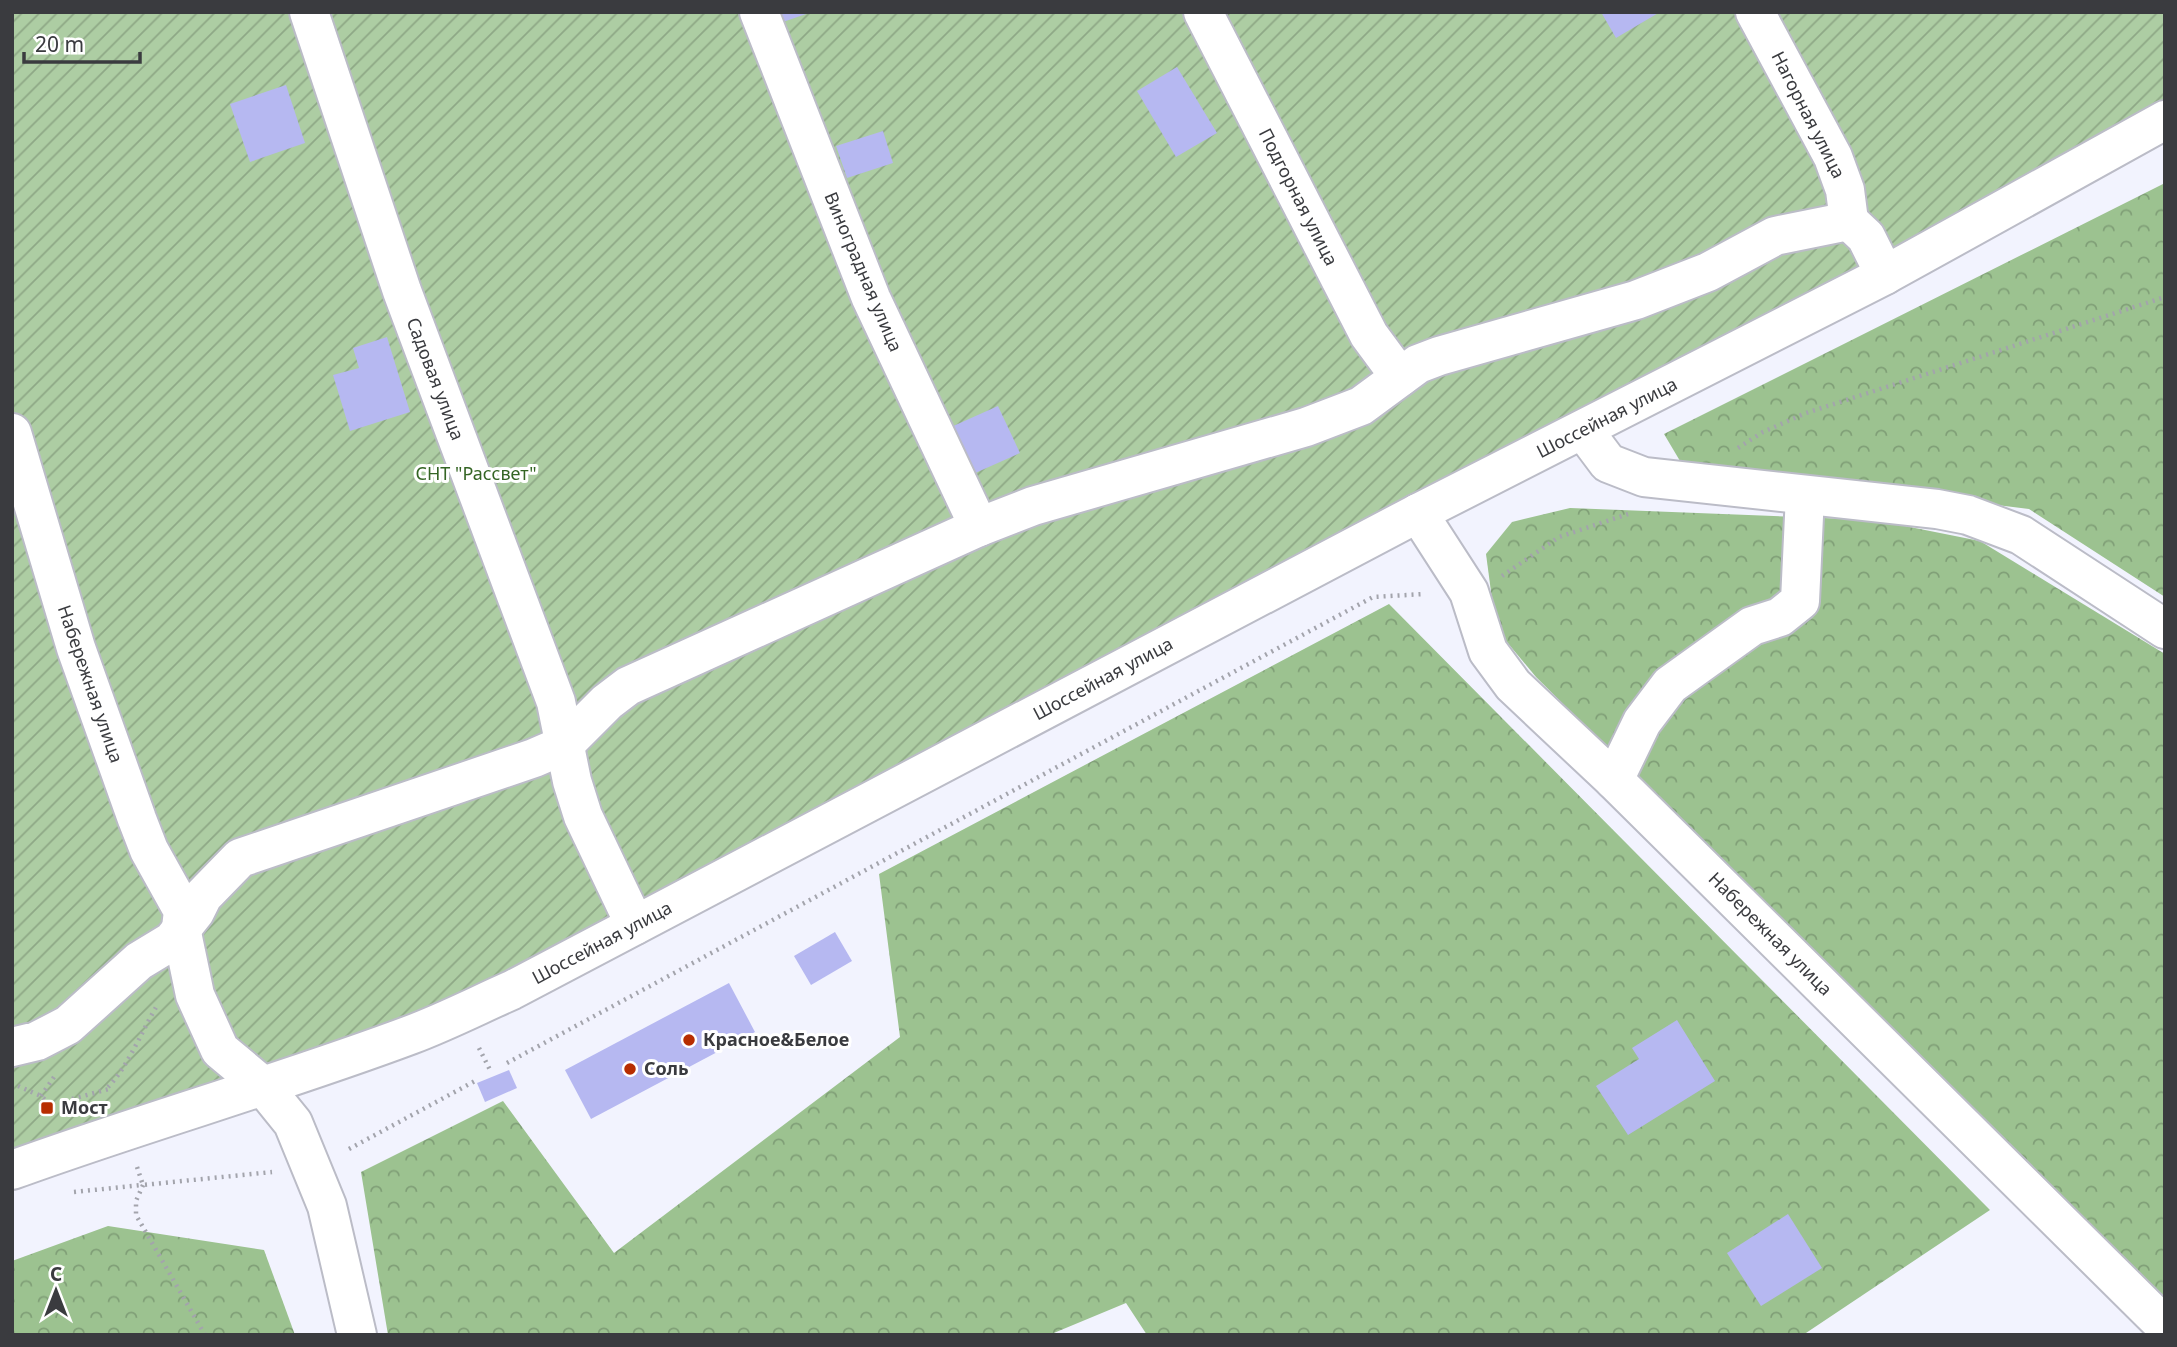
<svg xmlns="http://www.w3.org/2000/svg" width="2177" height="1347" font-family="'Noto Sans',sans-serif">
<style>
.forest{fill:url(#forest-crowns)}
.garden{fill:url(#garden-furrows)}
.building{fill:#b6b8f1}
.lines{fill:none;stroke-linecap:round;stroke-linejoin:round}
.minor-casing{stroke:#bbbcc7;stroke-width:42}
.path{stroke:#a3a4ac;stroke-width:4.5;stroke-dasharray:2 5;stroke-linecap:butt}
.minor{stroke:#fff;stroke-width:38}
.poi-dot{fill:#b72d00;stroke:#fff;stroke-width:2.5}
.labels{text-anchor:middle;stroke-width:6;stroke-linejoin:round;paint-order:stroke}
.street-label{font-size:18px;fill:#3a3b3f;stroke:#fff}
.park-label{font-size:18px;fill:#346524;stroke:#fff}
.poi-label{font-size:18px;font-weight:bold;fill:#3a3b3f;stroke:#fff;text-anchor:start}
</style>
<defs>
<pattern id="forest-crowns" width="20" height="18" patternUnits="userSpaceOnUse" patternTransform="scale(1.75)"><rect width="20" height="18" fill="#9cc290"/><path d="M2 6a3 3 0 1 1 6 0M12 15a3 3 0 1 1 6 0" fill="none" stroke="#809f77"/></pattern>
<pattern id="garden-furrows" width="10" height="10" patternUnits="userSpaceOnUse" patternTransform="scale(1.75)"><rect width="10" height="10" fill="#adcda3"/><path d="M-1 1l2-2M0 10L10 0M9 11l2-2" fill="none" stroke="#8ea886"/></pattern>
</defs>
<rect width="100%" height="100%" fill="#f2f3fe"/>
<!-- forest -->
<g class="forest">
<polygon points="2165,183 2165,597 2029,509 1683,466 1664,434"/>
<polygon points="1570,508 1875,520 1980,541 2165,654 2165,1303 1536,677 1496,629 1486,554 1512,522"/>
<polygon points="1389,604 1990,1210 1803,1335 1147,1335 1126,1303 1049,1335 388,1335 361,1172 503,1101 614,1253 900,1037 879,874"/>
<polygon points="108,1226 264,1250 295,1335 12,1335 12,1261"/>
</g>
<!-- garden -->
<polygon class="garden" points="12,12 2165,12 2165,101 1845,279 758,850 415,1017 12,1157"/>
<!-- building -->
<g class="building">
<polygon points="776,12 809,12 809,13 780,23"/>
<polygon points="1601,12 1660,12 1616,38"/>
<polygon points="1177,67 1217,133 1176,157 1137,91"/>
<polygon points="286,85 305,143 250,162 230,104"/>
<polygon points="883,131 893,163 847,178 836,146"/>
<polygon points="387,337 410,412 350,431 333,375 359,368 353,348"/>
<polygon points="998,406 1020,453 973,474 951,427"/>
<polygon points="835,932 852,961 811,985 794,956"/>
<polygon points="729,983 755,1032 591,1119 565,1070"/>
<polygon points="1677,1020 1715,1081 1628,1135 1596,1086 1639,1059 1632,1048"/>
<polygon points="509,1070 517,1088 485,1102 477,1083"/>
<polygon points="1788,1214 1822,1268 1761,1306 1727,1253"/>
</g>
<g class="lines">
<!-- minor casing -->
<g class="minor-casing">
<g id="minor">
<polyline points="309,12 402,291 556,702 572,781 583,816 635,925"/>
<polyline points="759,12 871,298 979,527"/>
<polyline points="1203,12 1369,335 1400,377"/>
<polyline points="1755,12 1833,157 1845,190 1849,221"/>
<polyline points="1849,221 1866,237 1885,275"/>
<polyline points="1584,431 1608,463 1644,477 1937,509 1968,515 2021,535 2165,629"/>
<polyline points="12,433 76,648 137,819 149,850 183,911 181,928 195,995 220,1050 263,1086 293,1123 327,1206 357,1335"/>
<polyline points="1418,513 1469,592 1488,651 1513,685 1614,780 2165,1326"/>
<polyline points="1614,780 1642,722 1670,685 1752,626 1780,617 1800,601 1805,495"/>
<polyline points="12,1047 37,1041 68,1025 139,961 172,941 195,912 203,896 240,858 534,758 564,745 607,702 628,686 979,527 1033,506 1306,427 1361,406 1418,364 1439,356 1636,300 1708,272 1775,236 1849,221"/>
<path d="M12,1170C144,1122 279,1084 410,1035C445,1022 478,1005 512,990L1418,513L1885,275L2165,120"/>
</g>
</g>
<!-- path -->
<g class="path">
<polyline points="1738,448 1763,432 1806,413 2165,297"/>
<polyline points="1502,576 1559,537 1628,514"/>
<polyline points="479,1048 491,1072"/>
<polyline points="507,1063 1373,597 1424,594"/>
<polyline points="18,1086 41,1096 52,1106"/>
<path d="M108,1087C128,1067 142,1030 158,1004"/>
<polyline points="41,1096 54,1077"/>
<polyline points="72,1099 109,1089"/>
<polyline points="349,1149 475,1081"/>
<polyline points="137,1167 143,1185 272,1172"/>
<polyline points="143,1185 136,1201 136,1215 205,1335"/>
<polyline points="74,1192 142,1185"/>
</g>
<!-- minor -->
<use href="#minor" class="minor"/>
</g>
<!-- markers -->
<g class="poi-dot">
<circle cx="689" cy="1040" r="7"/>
<circle cx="630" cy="1069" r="7"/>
<rect x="40" y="1101" width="14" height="14" rx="3.5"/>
</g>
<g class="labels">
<!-- street labels -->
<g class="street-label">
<text transform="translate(1808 115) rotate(63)" y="6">Нагорная улица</text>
<text transform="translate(1298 197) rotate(63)" y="6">Подгорная улица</text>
<text transform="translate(863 272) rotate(67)" y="6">Виноградная улица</text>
<text transform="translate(435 379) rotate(69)" y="6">Садовая улица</text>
<text transform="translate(1607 418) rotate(-27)" y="6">Шоссейная улица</text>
<text transform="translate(1103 679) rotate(-28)" y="6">Шоссейная улица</text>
<text transform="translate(90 684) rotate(71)" y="6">Набережная улица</text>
<text transform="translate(1770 934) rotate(45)" y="6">Набережная улица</text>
<text transform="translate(602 943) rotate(-28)" y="6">Шоссейная улица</text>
</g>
<!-- park labels -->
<g class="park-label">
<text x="476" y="480">СНТ "Рассвет"</text>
</g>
<!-- poi labels -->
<g class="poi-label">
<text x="703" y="1046">Красное&amp;Белое</text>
<text x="644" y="1075">Соль</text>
<text x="61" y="1114">Мост</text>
</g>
</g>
<!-- border -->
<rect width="2177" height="1347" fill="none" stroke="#3a3b3f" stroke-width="28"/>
<!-- north arrow -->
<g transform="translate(56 1291)" stroke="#ffffff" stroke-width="5" paint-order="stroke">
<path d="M0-5L12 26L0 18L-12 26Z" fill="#3a3b3f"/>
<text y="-10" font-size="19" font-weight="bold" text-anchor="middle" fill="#3a3b3f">С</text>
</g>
<!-- scale -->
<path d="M24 52v10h116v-10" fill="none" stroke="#3a3b3f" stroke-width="3.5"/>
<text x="35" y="52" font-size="21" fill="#3a3b3f" stroke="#ffffff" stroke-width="5" paint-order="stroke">20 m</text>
</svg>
